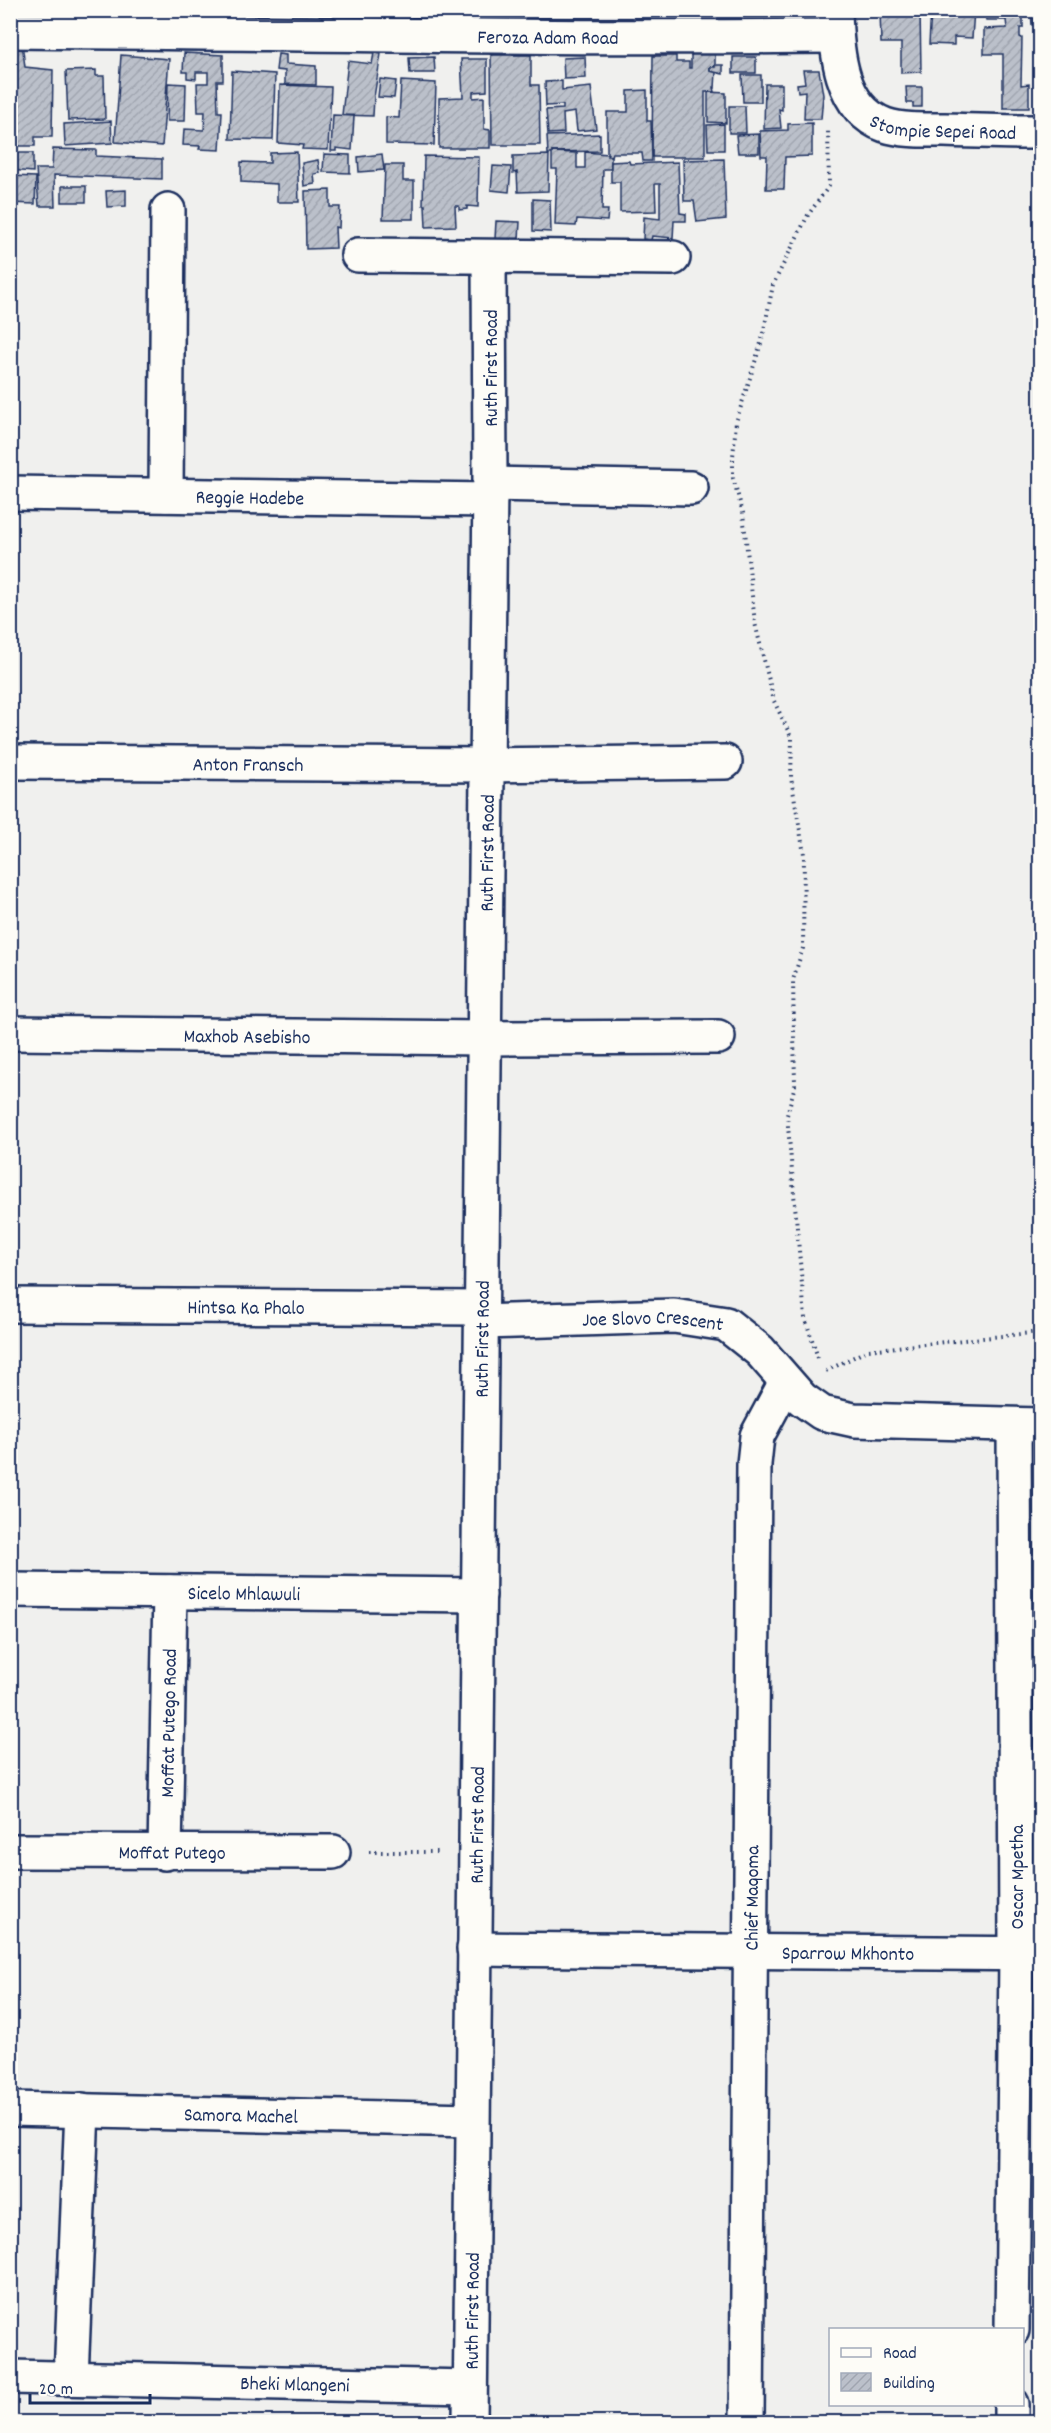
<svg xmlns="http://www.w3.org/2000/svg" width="1051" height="2433" font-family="Dekko,sans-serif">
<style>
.building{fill:url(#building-hatch);stroke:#1b2f5e;stroke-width:1.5}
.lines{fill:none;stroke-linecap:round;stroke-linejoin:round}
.minor-casing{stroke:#1b2f5e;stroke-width:38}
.path{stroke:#1b2f5e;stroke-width:4;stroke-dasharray:1.5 4.5;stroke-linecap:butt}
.minor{stroke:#fdfcf7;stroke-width:33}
.labels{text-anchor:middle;stroke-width:6;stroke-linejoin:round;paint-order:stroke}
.street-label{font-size:20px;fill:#1b2f5e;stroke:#fdfcf7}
</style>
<defs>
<pattern id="building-hatch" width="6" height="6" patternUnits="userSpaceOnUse" patternTransform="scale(1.5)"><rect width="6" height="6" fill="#bbc0ca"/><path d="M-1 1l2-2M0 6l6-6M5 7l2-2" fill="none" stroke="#a0a5b0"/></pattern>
</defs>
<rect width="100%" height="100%" fill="#f0f0ee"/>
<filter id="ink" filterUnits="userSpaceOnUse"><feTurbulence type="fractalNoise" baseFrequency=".0167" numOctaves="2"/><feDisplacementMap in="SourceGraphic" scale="12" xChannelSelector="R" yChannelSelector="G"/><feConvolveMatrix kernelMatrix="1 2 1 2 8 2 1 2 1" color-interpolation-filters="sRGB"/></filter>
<g filter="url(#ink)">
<!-- building -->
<g class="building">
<polygon points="411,10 464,10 464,13"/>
<polygon points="880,10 920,10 921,72 901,73 901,43 881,43"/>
<polygon points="931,10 974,10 972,38 954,37 954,45 929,44"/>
<polygon points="985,10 1023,10 1023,28 1020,28 1020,37 1022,38 1021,85 1029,84 1029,108 1003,108 1003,54 984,54 984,29 1007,28 1006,20 986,20"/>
<polygon points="1031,10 1040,10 1040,24 1032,25"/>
<polygon points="10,43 22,43 25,67 53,70 52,137 35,137 35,146 10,146"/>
<polygon points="184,53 223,55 223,81 217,81 218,112 222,112 220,150 199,149 200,146 183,145 184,129 204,130 205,112 198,112 197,83 208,83 208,72 196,72 196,79 187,78 187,72 183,72"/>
<polygon points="374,53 381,54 374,97 373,116 342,115 348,61 372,64"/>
<polygon points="278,54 286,55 286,64 316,66 316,85 285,84 285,71 276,70"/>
<polygon points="691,54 715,54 715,67 710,67 710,71 716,72 715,88 713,87 714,92 705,92 705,157 652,157 653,56 676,56 676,62 689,62 689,68 691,68"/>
<polygon points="121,55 169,59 162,146 115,142"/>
<polygon points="491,55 531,55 531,85 539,85 540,145 492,145"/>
<polygon points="434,57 435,73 410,73 409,58"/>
<polygon points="585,57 586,78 564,79 563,58"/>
<rect x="733" y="57" width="23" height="16"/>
<polygon points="461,59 487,59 487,91 473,92 473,98 484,97 484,129 490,130 490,148 439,148 439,98 463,97"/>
<polygon points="715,65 723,65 723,74 710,71 710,67 715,67"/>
<polygon points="96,70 96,76 104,76 105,119 68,120 66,71"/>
<polygon points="803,70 819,70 823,95 821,119 804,119 805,91 798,92 797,84 805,83"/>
<polygon points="232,71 275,74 273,140 230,139"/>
<polygon points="742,75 761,75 761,102 743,102"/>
<polygon points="380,79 396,81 394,98 378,97"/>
<polygon points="401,81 436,83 434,145 386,144 386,117 399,118"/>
<polygon points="562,81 562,90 591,87 596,129 577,131 575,112 563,114 564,133 548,134 546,110 563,109 563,105 546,106 545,82"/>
<polygon points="168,83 186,84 185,121 167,121"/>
<polygon points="765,84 782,84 782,110 779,109 781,128 764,129"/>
<polygon points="280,85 331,87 328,150 302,149 303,145 278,143"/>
<polygon points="906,87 922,87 922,107 913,107 913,103 907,103"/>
<polygon points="647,90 647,121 651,121 652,161 643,161 642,153 612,153 611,156 607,156 607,112 628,112 628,91"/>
<polygon points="708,92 726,93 726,123 708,122"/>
<polygon points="729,106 745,106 746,133 729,133"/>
<polygon points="333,115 354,116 352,150 336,148 336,151 331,151"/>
<polygon points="111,121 112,143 65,146 64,124"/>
<polygon points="812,123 812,156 785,157 784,189 766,189 767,156 761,156 760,131 788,130 788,124"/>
<polygon points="724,124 724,150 708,150 707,125"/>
<polygon points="600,134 600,151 552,152 553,154 548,154 547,136"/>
<polygon points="759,134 759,153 738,153 736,135"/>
<polygon points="53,149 96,150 96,156 162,159 162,179 54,175 55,206 39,206 36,169 52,169"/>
<polygon points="297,152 299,202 277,202 277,184 241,182 241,162 270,163 270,153"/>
<polygon points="552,152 577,153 577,168 585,168 585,152 608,154 607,156 611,156 611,169 603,169 602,210 608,210 607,221 577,219 576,226 555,225 557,169 552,169"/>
<polygon points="10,153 33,153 33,172 10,170"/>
<polygon points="324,154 350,155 350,173 323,172"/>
<polygon points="382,154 384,170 359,172 358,157"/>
<polygon points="549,155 548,191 518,192 517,172 513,173 513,156"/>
<polygon points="424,156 479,157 478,207 467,206 467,209 459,210 459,206 455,206 456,226 426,227 425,205 423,205"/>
<polygon points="724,159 726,219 697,222 694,201 684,201 683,160"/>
<polygon points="318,160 320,173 314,174 315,184 304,186 302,163"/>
<polygon points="629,161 630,164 678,162 680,213 686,214 686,221 674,221 673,238 652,236 651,240 643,239 644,217 660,219 660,184 655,184 656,211 620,212 620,182 611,182 611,162"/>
<polygon points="385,165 403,165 403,181 414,181 414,219 383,219"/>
<polygon points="493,166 511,167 509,192 491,190"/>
<polygon points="11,176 36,177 35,204 10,203"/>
<rect x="62" y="186" width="24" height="16"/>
<polygon points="126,190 126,206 107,207 106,191"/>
<polygon points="330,190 330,207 340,207 339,228 335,227 336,248 306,249 305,191"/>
<polygon points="533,199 550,200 551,232 533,231"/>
<polygon points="496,221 520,222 519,239 495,239"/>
</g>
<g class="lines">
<!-- minor casing -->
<g class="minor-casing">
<g id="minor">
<path id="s1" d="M835,10C836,50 840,109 885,125C903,131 925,130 944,130C976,131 1008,132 1040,132"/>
<path id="s2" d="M10,31C286,33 561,39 836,36"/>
<polyline points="358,255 673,258"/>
<polyline points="490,484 691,488"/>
<path id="s3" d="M10,493L490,500"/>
<polyline points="166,495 168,210"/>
<path id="s4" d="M10,762L487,765L725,762"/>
<path id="s5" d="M10,1033L484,1038L718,1037"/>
<path id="s6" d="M10,1305L481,1308"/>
<path id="s7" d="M481,1322L674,1316L726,1324L760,1351L802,1399L822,1413L854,1420L1040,1425"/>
<path id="s8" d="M10,1590L479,1595"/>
<path id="s9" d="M10,1851L333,1852"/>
<path id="s10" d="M165,1853L170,1592"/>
<path id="s11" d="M474,1949L1040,1954"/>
<path id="s12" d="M10,2109L472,2120"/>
<polyline points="1012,2330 1016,1954 1014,1425"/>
<path id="s13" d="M10,2377L470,2387"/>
<polyline points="71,2378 82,2110"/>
<path id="s14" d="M470,2422L490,484L489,257"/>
<path id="s15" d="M747,2422L754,1464L757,1436L786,1382"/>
<polyline points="1011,2422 1011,2404"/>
</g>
</g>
<!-- path -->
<g class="path">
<polyline points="818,1358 805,1318 787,1115 795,1085 793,980 803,948 804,854 791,778 792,739 774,701 755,623 743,513 733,478 733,457 736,422 762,340 773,285 808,215 829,186 828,129"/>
<polyline points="826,1371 868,1350 1040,1332"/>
<polyline points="369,1852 439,1852"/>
</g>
<!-- minor -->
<use href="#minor" class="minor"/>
</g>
</g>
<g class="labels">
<!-- street labels -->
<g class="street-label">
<text dy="7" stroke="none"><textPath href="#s2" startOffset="538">Feroza Adam Road</textPath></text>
<text dy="7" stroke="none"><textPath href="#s1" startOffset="192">Stompie Sepei Road</textPath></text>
<text transform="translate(490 368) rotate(-90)" y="7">Ruth First Road</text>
<text dy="7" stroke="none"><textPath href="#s3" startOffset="240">Reggie Hadebe</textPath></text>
<text dy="7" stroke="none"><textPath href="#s4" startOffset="238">Anton Fransch</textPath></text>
<text dy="7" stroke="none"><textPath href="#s14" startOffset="1569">Ruth First Road</textPath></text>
<text dy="7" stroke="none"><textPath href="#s5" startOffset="237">Maxhob Asebisho</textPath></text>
<text dy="7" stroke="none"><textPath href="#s6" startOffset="236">Hintsa Ka Phalo</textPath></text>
<text dy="7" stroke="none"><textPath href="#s7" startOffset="172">Joe Slovo Crescent</textPath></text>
<text dy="7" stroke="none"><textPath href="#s14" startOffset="1083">Ruth First Road</textPath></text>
<text dy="7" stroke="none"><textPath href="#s8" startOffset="234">Sicelo Mhlawuli</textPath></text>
<text dy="7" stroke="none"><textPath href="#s10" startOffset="130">Moffat Putego Road</textPath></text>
<text dy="7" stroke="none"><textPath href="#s14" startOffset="597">Ruth First Road</textPath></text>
<text dy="7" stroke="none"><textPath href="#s9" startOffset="162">Moffat Putego</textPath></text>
<text transform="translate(1016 1877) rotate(-90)" y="7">Oscar Mpetha</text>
<text dy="7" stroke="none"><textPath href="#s15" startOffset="524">Chief Maqoma</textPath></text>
<text dy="7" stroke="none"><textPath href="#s11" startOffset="374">Sparrow Mkhonto</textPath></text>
<text dy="7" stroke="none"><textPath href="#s12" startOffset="231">Samora Machel</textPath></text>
<text dy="7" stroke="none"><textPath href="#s14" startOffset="111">Ruth First Road</textPath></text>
<text dy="7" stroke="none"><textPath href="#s13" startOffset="285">Bheki Mlangeni</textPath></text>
</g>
</g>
<!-- margin -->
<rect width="1051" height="2433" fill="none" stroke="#fdfcf7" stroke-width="36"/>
<rect x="18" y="18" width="1015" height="2397" fill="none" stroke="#1b2f5e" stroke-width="2" filter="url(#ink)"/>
<!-- legend -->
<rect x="829" y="2328" width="195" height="78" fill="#fdfcf7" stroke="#a3aaba" stroke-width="1.5"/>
<rect x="841" y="2348" width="30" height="9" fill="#fdfcf7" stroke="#a3aaba" stroke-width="1.5"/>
<text x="883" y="2358" font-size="18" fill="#1b2f5e">Road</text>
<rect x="841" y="2373" width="30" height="18" fill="url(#building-hatch)" stroke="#a3aaba" stroke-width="1.5"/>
<text x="883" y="2388" font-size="18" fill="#1b2f5e">Building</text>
<!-- scale -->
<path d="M30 2394v9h120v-9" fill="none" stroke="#1b2f5e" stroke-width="3"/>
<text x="39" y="2394" font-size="18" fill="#1b2f5e" stroke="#fdfcf7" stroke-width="4.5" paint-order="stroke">20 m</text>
</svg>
